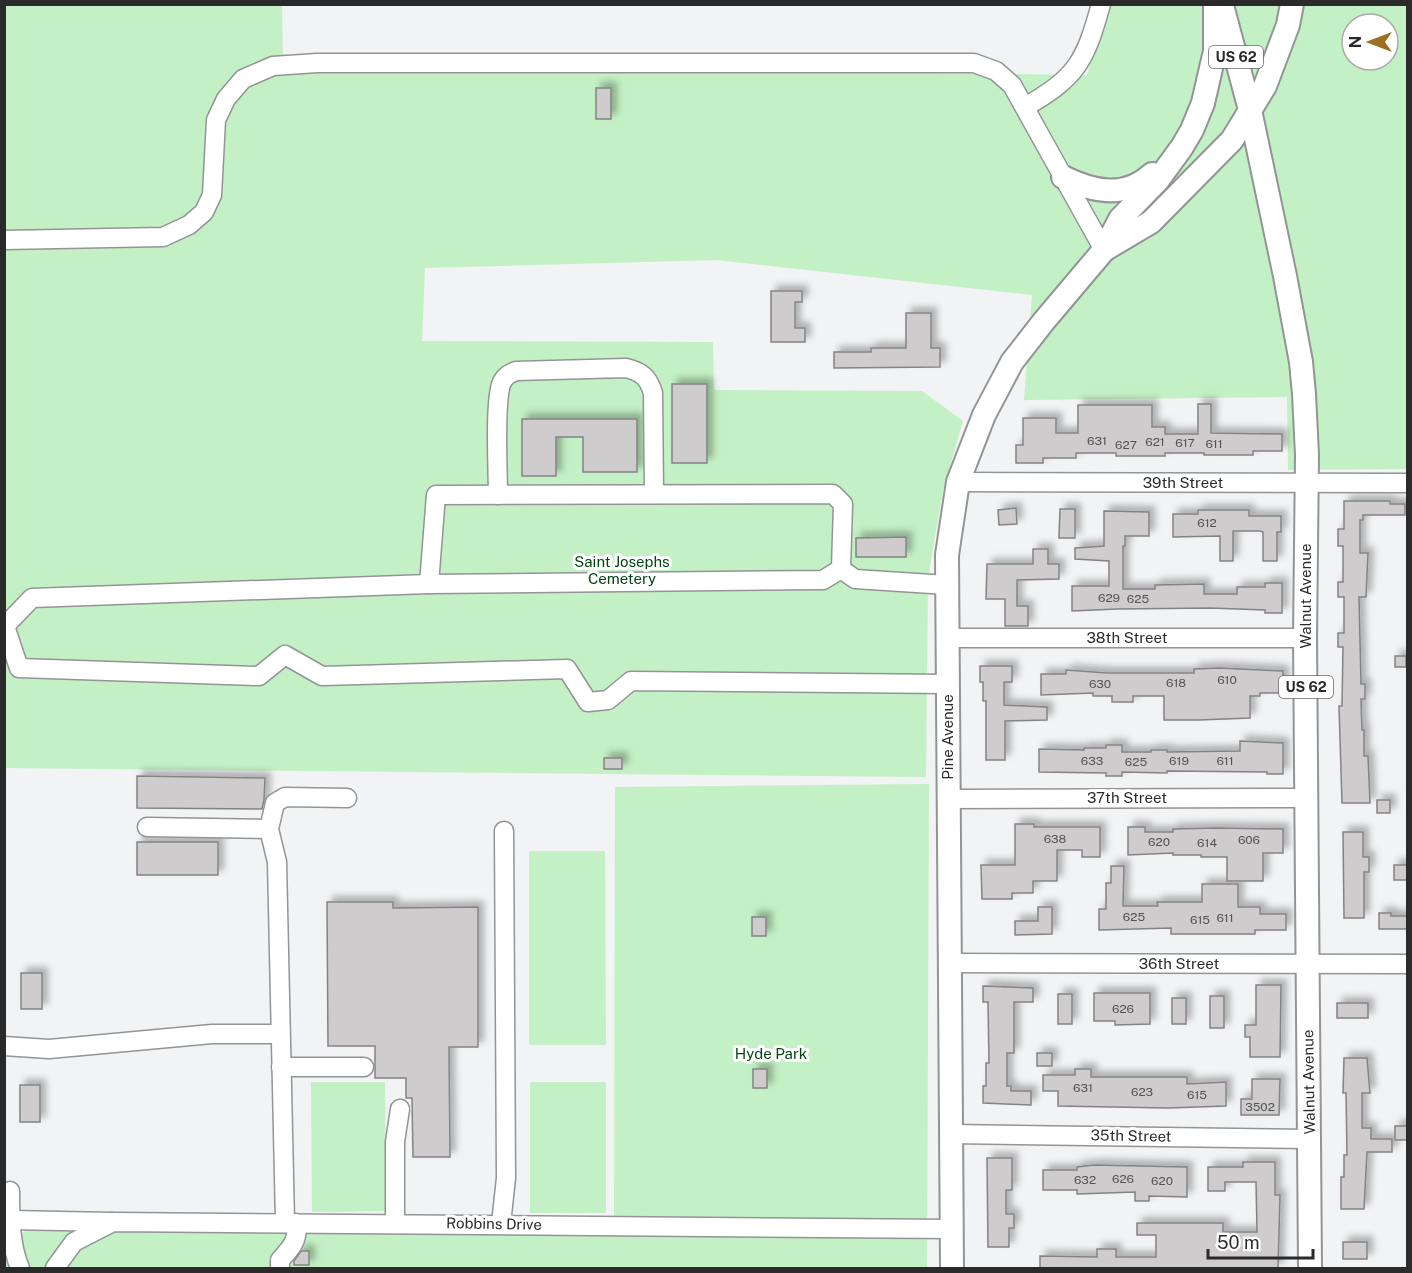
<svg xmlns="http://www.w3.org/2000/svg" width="1412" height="1273" font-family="'Public Sans',sans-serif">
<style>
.green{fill:#c3f0c4;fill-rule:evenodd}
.building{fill:#cecccc;stroke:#858382;stroke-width:1.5;filter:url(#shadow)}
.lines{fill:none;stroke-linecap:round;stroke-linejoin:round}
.minor-casing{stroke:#939495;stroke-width:21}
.major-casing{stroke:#939495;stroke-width:26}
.minor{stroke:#fff;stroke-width:18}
.major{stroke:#fff;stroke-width:22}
.labels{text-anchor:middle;stroke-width:6;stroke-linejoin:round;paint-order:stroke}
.number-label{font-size:12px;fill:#535253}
.shield{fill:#fff;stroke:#6a6a6b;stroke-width:1.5}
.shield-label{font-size:14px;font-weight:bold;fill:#2a2a2b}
.street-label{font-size:15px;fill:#2a2a2b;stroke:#fff}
.park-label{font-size:15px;fill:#044612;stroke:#fff}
</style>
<defs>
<filter id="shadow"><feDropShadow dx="5.5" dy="-5.5" stdDeviation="3" flood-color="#0004"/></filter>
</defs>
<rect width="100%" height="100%" fill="#f1f3f4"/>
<!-- green -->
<g class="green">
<path d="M5,5H282L283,65L1087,75L1106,5H1407V469L1288,470L1287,397L1024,400L1032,295L716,260L425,268L422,341L713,342L714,390L922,391L963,421L943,490L928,579L926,777L5,768ZM1352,24H1388V60H1352Z"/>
<polygon points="929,784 927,1268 5,1268 4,1248 26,1230 614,1231 615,787"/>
<polygon points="529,851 605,851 606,1045 529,1045"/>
<polygon points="311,1082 385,1082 386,1211 312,1212"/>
<rect x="530" y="1082" width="76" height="131"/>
</g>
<!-- building -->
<g class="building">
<rect x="596" y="88" width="15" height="31"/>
<polygon points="771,291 802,291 802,302 795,302 795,328 805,328 805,342 771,342"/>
<polygon points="906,313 931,313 931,348 940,348 940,367 834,368 834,352 871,352 871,348 906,348"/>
<rect x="672" y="384" width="35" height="79"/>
<polygon points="1198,404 1211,404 1211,433 1282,434 1282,451 1253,451 1253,455 1204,455 1204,453 1165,453 1165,456 1116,456 1116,453 1076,453 1076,458 1043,458 1043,463 1016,463 1016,445 1023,445 1023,418 1056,418 1056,433 1078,433 1078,405 1152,405 1152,427 1165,427 1165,434 1198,434"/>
<polygon points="522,419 637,419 637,472 583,472 583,437 556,437 556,476 522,476"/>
<polygon points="1344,501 1390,501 1390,504 1405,504 1405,515 1363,515 1363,520 1360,520 1360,553 1368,553 1366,597 1359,597 1361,684 1365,684 1365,699 1361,699 1362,730 1364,730 1364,756 1368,756 1370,803 1342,803 1339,706 1342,706 1343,647 1338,647 1338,633 1344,633 1344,597 1338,597 1338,582 1343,582 1343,546 1338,546 1338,529 1344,529"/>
<polygon points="1016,508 1017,524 999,525 998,510"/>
<polygon points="1060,509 1075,509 1075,538 1059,538"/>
<polygon points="1198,510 1249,510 1249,516 1281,516 1281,532 1277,532 1277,561 1263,561 1263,532 1260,531 1233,531 1233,561 1220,561 1220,536 1173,537 1173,514 1198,514"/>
<polygon points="1104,511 1149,512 1149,536 1125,536 1125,546 1123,546 1123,589 1155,589 1155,585 1204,584 1204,594 1237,594 1237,587 1265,587 1265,583 1282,583 1282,613 1265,613 1265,610 1210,608 1117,609 1072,611 1072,586 1109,586 1109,561 1075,559 1075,548 1104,546"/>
<polygon points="906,537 906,557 856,557 856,538"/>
<polygon points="1033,549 1048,549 1048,564 1059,564 1059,579 1017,580 1017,606 1028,606 1028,626 1005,626 1005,599 986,599 987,564 1033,564"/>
<rect x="1395" y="656" width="11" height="11"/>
<polygon points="980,666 1012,666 1012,682 1004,682 1004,705 1047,707 1047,720 1005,721 1005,760 986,760 986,701 983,701 983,682 980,682"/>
<polygon points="1219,668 1283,671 1283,693 1260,693 1260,696 1250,696 1250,718 1199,720 1164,720 1164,696 1133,696 1133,702 1112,702 1112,696 1093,696 1093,693 1041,695 1041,674 1066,674 1066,670 1107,673 1194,673 1194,669"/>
<polygon points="1240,741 1283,743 1283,774 1267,774 1267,772 1167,771 1167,773 1122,772 1122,776 1106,776 1106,773 1039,772 1039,749 1084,750 1084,748 1106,748 1106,745 1122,745 1122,752 1151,752 1151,750 1167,750 1167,752 1240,751"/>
<rect x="604" y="758" width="18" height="11"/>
<polygon points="137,776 265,778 264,800 262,809 137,808"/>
<rect x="1377" y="800" width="13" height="13"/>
<polygon points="1015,824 1034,824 1034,827 1100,827 1100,857 1082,857 1082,850 1057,850 1057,881 1033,881 1033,893 1012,893 1012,899 982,899 981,865 1015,865"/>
<polygon points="1128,827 1145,827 1145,832 1173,832 1173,829 1216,828 1283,829 1283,853 1263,853 1263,881 1227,881 1227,857 1201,857 1201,855 1173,855 1173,853 1128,855"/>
<polygon points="1343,832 1363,832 1363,857 1369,857 1369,872 1364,872 1364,918 1344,918"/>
<rect x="137" y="842" width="81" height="33"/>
<rect x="1394" y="865" width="13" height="15"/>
<polygon points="1111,866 1124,866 1123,906 1158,906 1157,902 1202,902 1202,884 1238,884 1238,907 1260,907 1260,914 1286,914 1286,930 1255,930 1255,934 1171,934 1171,928 1099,930 1099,909 1106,909 1106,883 1111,883"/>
<polygon points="327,902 393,902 393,908 478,907 478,1047 449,1047 450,1157 413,1157 412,1098 406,1098 406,1078 375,1078 375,1046 328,1046"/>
<polygon points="1038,907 1052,907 1052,934 1015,935 1015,921 1038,921"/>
<polygon points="1379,913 1391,913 1391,916 1407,916 1407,929 1379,929"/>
<rect x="752" y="917" width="14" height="19"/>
<rect x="21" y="973" width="21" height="36"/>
<polygon points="1256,985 1281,985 1280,1057 1250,1057 1250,1037 1245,1037 1245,1025 1256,1025"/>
<polygon points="983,986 1033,988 1033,1002 1014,1002 1014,1053 1007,1053 1007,1086 1011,1086 1011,1091 1031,1091 1031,1105 983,1103 983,1086 986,1086 986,1063 989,1063 988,1002 983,1002"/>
<polygon points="1094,993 1150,993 1150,1024 1115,1025 1115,1021 1094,1021"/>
<rect x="1058" y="994" width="14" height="30"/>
<rect x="1210" y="996" width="14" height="32"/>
<rect x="1172" y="998" width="14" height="26"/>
<rect x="1337" y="1003" width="31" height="15"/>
<rect x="1037" y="1053" width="15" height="13"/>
<polygon points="1344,1058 1367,1058 1370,1093 1362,1093 1362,1128 1371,1128 1371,1139 1392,1139 1392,1152 1367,1152 1364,1209 1341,1209 1341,1177 1344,1177 1344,1155 1347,1155 1346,1093 1343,1093"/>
<rect x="753" y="1069" width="14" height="19"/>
<polygon points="1075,1069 1091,1069 1091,1077 1187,1077 1187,1084 1226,1082 1226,1106 1168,1108 1058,1106 1058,1091 1043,1091 1043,1075 1075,1075"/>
<polygon points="1252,1079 1280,1079 1279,1115 1241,1115 1241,1099 1252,1099"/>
<rect x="20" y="1085" width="20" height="37"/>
<rect x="1395" y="1126" width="12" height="14"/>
<polygon points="987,1158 1012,1158 1012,1190 1006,1190 1006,1214 1014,1214 1014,1228 1009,1228 1009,1247 988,1247"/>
<polygon points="1243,1162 1275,1162 1275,1195 1280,1195 1278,1268 1040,1269 1040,1256 1097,1257 1097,1249 1116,1249 1116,1257 1156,1257 1156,1235 1137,1235 1137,1223 1223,1223 1223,1232 1257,1232 1256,1182 1225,1182 1225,1191 1208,1191 1208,1167 1243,1167"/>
<polygon points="1094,1165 1187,1167 1187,1197 1149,1196 1149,1201 1135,1201 1135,1192 1077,1194 1077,1190 1043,1190 1043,1170 1077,1170 1077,1167"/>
<rect x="1343" y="1242" width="24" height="17"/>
<polygon points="301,1251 309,1251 309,1265 294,1265 294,1261"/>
</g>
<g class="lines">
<!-- minor casing -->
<g class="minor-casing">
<g id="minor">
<path d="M1025,107C1077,77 1085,62 1101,4"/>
<polyline points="4,240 163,237 189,225 204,212 212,195 216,120 226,99 243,79 273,66 317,63 974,63 996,71 1012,85 1104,250"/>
<polyline points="958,482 1408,483"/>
<path d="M498,495C498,472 494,399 502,382C505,376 509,374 516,371L626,368C642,372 648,377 653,393L654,494"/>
<polyline points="841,569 823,580 429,584 436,495 833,494 843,504 841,569 855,579 947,585"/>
<polyline points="429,584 32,598 5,626 19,668 259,676 285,655 322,676 567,669 588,702 608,700 631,681 948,684"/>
<polyline points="948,638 1305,638"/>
<polyline points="948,799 1306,798"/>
<polyline points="147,827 269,829"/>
<polyline points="951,963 1408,964"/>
<polyline points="4,1046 49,1049 212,1034 275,1034"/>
<polyline points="281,1067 364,1067"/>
<polyline points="952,1134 1309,1139"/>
<path d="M10,1191C10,1216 10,1245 20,1268"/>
<polyline points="10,1220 111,1222"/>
<polyline points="285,1222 277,862 269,829 275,803 285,797 347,798"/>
<polyline points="395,1223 395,1142 400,1109"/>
<polyline points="501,1224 506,1178 504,831"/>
<polyline points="55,1268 74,1242 113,1222 952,1229"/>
<path d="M280,1268V1260C291,1248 299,1240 296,1223"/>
</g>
</g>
<!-- major casing -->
<g class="major-casing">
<g id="major">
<polyline points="1223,9 1250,110 1285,276 1301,362 1304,394 1307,455 1305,638 1310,1268"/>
<path d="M1063,177C1093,192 1125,199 1152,174"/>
<polyline points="1104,250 1151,222 1232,140 1265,86 1288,25 1292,4"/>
<polyline points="952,1268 947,555 958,482 984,415 1012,362 1044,321 1104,250 1120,219 1158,180 1182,147 1192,130 1203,103 1215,51 1215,4"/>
</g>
</g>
<!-- minor -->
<use href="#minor" class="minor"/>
<!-- major -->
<use href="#major" class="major"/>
</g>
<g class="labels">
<!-- number labels -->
<g class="number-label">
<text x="1097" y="445">631</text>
<text x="1155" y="446">621</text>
<text x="1185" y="447">617</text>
<text x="1214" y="448">611</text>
<text x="1126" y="449">627</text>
<text x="1207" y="527">612</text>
<text x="1109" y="602">629</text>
<text x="1138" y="603">625</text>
<text x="1227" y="684">610</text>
<text x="1176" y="687">618</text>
<text x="1100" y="688">630</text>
<text x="1092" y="765">633</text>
<text x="1179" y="765">619</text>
<text x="1225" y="765">611</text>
<text x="1136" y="766">625</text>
<text x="1055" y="843">638</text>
<text x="1249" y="844">606</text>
<text x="1159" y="846">620</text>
<text x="1207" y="847">614</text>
<text x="1134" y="921">625</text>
<text x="1225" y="922">611</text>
<text x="1200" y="924">615</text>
<text x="1123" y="1013">626</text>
<text x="1083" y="1092">631</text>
<text x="1142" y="1096">623</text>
<text x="1197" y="1099">615</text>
<text x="1260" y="1111">3502</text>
<text x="1123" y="1183">626</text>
<text x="1085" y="1184">632</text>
<text x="1162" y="1185">620</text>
</g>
<!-- shield labels -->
<g class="shield">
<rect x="1209" y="46" width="54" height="22" rx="4.5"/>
<rect x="1279" y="676" width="54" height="22" rx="4.5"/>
</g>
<g class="shield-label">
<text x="1236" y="62">US 62</text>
<text x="1306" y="692">US 62</text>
</g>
<!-- street labels -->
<g class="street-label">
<text x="1183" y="488">39th Street</text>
<text transform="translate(1306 596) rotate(-90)" y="5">Walnut Avenue</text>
<text x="1127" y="643">38th Street</text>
<text transform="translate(948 737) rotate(-90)" y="5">Pine Avenue</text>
<text x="1127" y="803">37th Street</text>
<text x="1179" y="969">36th Street</text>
<text transform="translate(1309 1082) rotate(-91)" y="5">Walnut Avenue</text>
<text transform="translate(1131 1136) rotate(1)" y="5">35th Street</text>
<text transform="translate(494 1224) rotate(1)" y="5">Robbins Drive</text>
</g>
<!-- park labels -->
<g class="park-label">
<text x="622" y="567">Saint Josephs<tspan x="622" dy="17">Cemetery</tspan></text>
<text x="771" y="1059">Hyde Park</text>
</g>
</g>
<!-- border -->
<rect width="1412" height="1273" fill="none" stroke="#2a2a2b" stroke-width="12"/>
<!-- north arrow -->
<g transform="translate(1370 42) rotate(270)"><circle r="28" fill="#ffffff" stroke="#aaaaaa" stroke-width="1.5"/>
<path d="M0-4.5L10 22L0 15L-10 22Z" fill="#9d6f20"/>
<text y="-9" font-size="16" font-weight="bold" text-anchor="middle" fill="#2a2a2b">N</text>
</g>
<!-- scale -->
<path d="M1208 1249v9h105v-9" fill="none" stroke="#2a2a2b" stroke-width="3"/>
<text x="1217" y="1249" font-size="18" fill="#2a2a2b" stroke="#ffffff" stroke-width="4.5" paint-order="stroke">50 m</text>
</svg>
